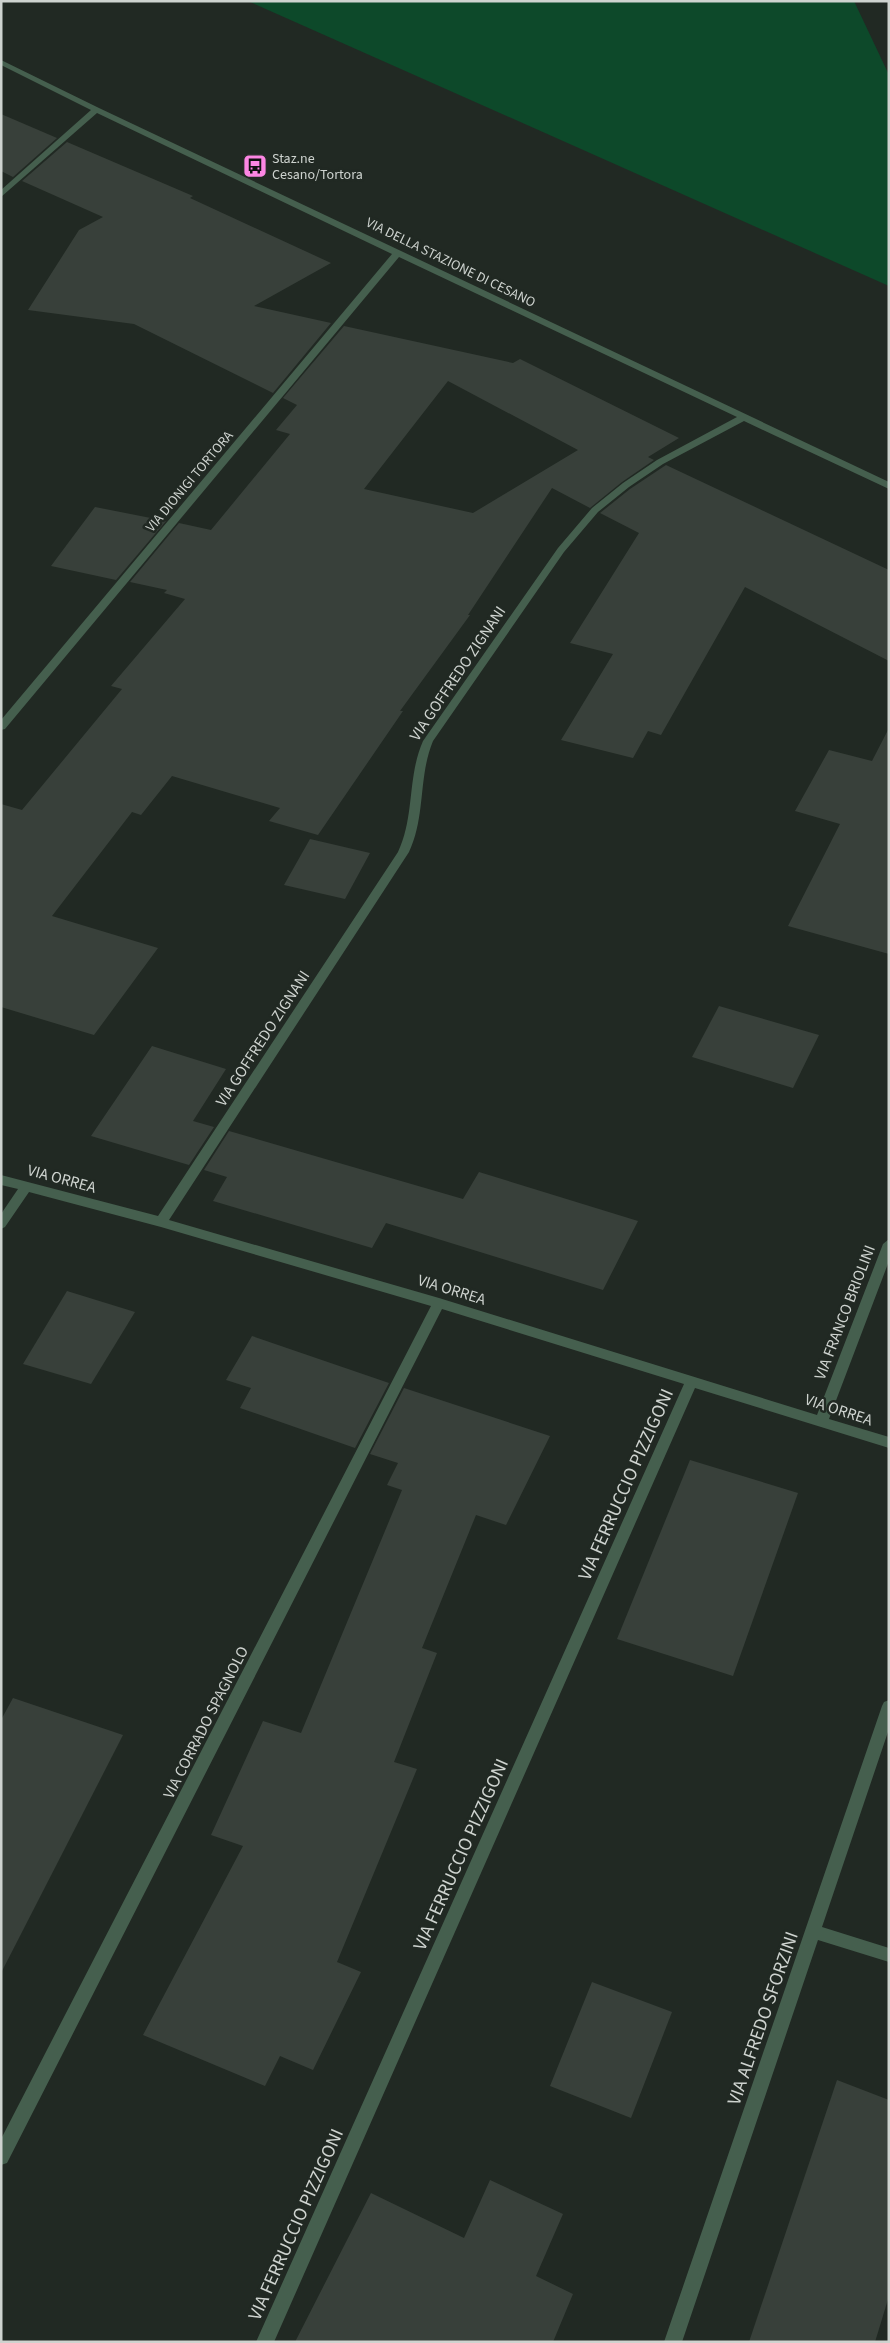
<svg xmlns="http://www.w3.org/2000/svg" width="890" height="2343" font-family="'Source Sans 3',sans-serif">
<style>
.green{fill:#0d492a}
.building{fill:#38403a;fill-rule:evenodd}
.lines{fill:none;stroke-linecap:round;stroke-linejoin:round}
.minor{fill:#455f4e;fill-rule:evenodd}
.labels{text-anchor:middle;stroke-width:5;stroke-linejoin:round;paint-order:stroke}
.far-poi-label{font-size:14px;fill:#ced3cf;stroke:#212923;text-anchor:start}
.far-street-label{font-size:14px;fill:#ced3cf;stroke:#212923}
.street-label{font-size:16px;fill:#ced3cf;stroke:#212923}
.near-street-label{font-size:19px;fill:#ced3cf;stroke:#212923}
</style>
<rect width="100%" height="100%" fill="#212923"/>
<!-- green -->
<polygon class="green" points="248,1 854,1 889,75 889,286"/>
<!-- building -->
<g class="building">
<polygon points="1,114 57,138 13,177 1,171"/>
<polygon points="67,142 193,196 190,198 331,263 254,306 331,323 273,393 134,324 28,310 79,230 103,217 22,181"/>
<path d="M344,326L513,363L520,359L679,438L648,457L654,460L622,482L590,508L552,488L468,615H470L400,711H403L318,835L269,821L280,808L172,776L141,815L132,812L52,916L158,948L94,1035L1,1007V804L22,810L122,689L111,686L185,599L164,593L167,590L130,582L179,523L211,530L290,434L276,430L297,405L283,398ZM448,381L578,450L473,513L364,489Z"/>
<polygon points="666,465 889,570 889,661 745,587 661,735 648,731 633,758 561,740 613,654 570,643 639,533 600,513 630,489"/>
<polygon points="95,507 166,521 116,580 51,566"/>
<polygon points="889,728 889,954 788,926 840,824 795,811 829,750 872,761"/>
<polygon points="310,839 370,853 345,899 284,885"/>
<polygon points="719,1006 819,1035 793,1088 692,1057"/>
<polygon points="152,1046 226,1069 193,1121 214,1127 189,1165 91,1136"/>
<polygon points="229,1131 463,1199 479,1172 638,1221 603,1290 386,1223 372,1248 213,1201 227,1177 204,1170"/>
<polygon points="67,1291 135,1312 91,1384 23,1364"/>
<polygon points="252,1336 389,1383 355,1448 240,1408 251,1388 226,1380"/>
<polygon points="404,1388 550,1436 506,1525 476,1515 422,1648 437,1653 394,1762 417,1769 337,1962 361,1972 313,2070 280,2056 265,2086 143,2035 243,1846 211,1835 263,1721 301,1733 402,1490 387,1485 398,1463 370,1454"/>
<polygon points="690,1460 798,1493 733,1676 617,1639"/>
<polygon points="13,1698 123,1735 1,1973 1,1720"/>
<polygon points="592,1982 672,2012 631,2118 550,2086"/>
<polygon points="837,2080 889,2100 889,2296 875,2342 749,2342"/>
<polygon points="490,2180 563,2214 536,2276 573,2294 553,2342 295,2342 371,2193 464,2238"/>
</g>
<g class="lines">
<!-- minor -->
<g class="minor">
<path d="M1,60L99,108L889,482V489L744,421L663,464L629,487L598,512L564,552L433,741C418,777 426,816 409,852L169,1220L439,1298L817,1415L883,1244L889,1239V1261L829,1419L889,1437V1448L695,1388L274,2342H256L684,1384L442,1309L7,2163L1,2165V2139L431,1306L161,1227L29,1192L5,1227L1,1229V1214L18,1189L1,1185V1175L158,1216L398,852C415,816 407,777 423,741L558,548L592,508L623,483L657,460L737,417L399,257L5,729L1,730V720L392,254L97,113L1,197V190L91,110L1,65Z"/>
<polygon points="889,1700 889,1729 822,1927 889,1948 889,1962 818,1940 682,2342 664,2342 882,1706 884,1702"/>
</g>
</g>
<!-- icons -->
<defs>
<g id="bus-square" transform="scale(1.25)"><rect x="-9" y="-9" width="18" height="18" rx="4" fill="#fc86e3" stroke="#212923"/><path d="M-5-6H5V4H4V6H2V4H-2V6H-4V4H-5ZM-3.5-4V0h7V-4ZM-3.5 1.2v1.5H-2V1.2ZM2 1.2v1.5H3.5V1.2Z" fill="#111"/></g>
</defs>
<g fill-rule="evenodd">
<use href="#bus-square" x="255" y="166"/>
</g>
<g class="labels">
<!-- far-poi labels -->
<g class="far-poi-label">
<text x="272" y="163">Staz.ne<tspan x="272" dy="16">Cesano/Tortora</tspan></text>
</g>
<!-- far-street labels -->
<g class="far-street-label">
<text transform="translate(451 262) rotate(26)" y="5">VIA DELLA STAZIONE DI CESANO</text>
<text transform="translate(189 481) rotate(-50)" y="5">VIA DIONIGI TORTORA</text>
</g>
<!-- street labels -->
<g class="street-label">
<text transform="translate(457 673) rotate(-56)" y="6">VIA GOFFREDO ZIGNANI</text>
<text transform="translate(262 1038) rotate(-57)" y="6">VIA GOFFREDO ZIGNANI</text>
<text transform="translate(62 1178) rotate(15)" y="6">VIA ORREA</text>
<text transform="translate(452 1289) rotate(17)" y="6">VIA ORREA</text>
<text transform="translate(844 1312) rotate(-69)" y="6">VIA FRANCO BRIOLINI</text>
<text transform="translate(839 1409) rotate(18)" y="6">VIA ORREA</text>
<text transform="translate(205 1722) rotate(-63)" y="6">VIA CORRADO SPAGNOLO</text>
</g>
<!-- near-street labels -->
<g class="near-street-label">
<text transform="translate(625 1484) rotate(-66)" y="7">VIA FERRUCCIO PIZZIGONI</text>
<text transform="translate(460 1854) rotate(-66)" y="7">VIA FERRUCCIO PIZZIGONI</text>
<text transform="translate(762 2018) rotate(-71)" y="7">VIA ALFREDO SFORZINI</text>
<text transform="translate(295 2224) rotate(-66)" y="7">VIA FERRUCCIO PIZZIGONI</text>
</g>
</g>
<!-- border -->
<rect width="890" height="2343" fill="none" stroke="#ced3cf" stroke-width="5"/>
</svg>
